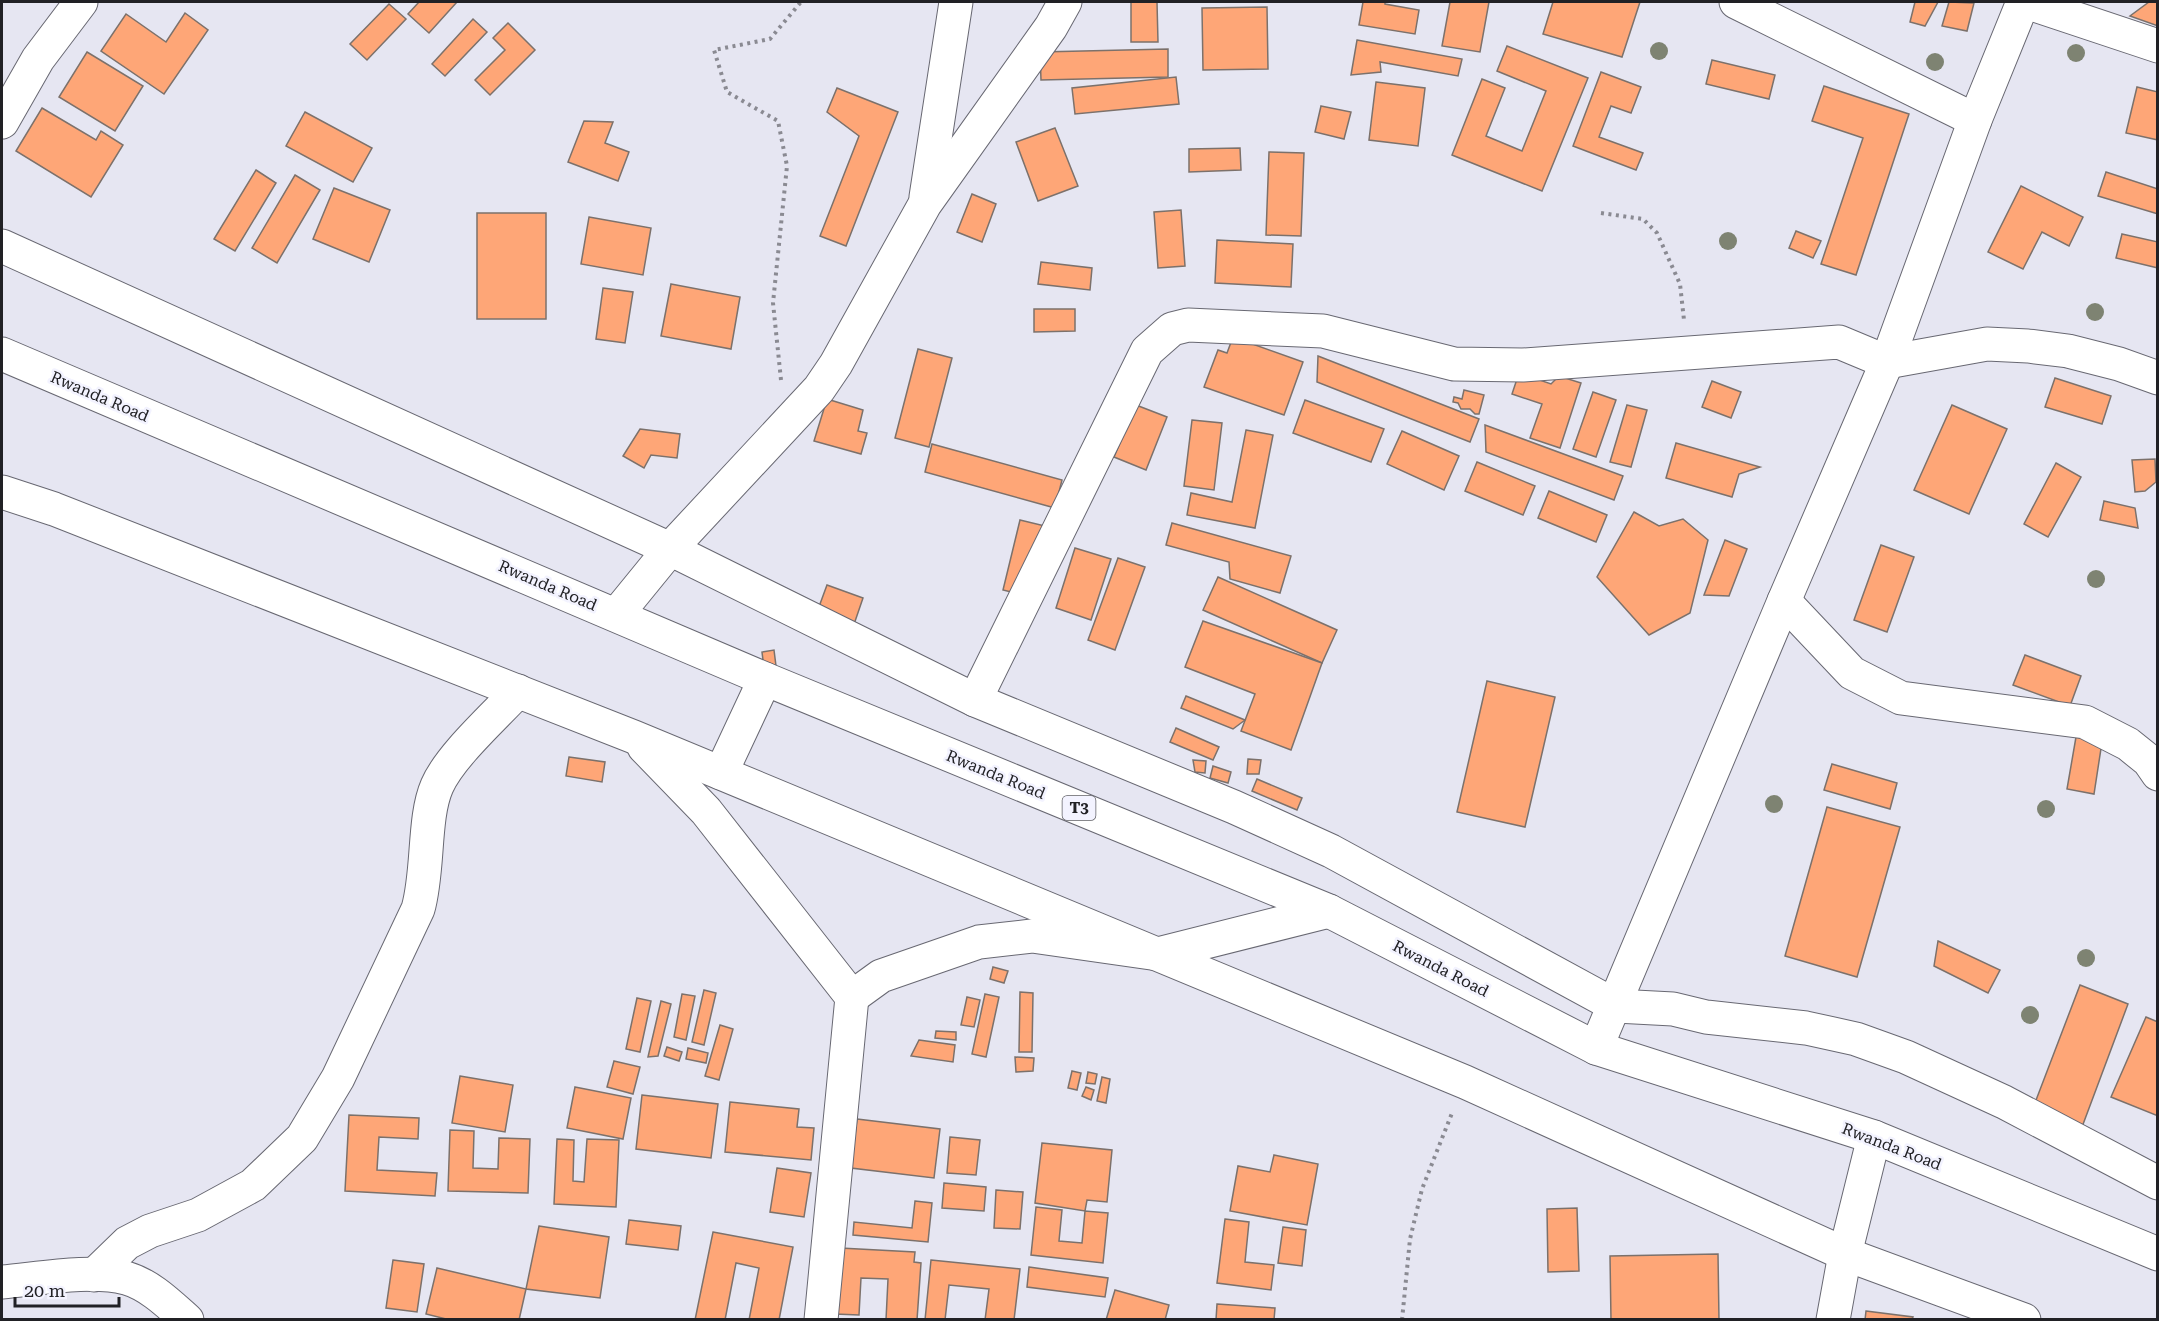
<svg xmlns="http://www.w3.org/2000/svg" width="2159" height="1321" font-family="'Roboto Serif',serif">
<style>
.building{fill:#fea677;stroke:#7c716b;stroke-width:1.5}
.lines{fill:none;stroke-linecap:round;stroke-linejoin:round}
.street-casing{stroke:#686872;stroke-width:35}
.highway-casing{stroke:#686872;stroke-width:35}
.path{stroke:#8a8a92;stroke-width:4;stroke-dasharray:3 4.5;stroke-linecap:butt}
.street{stroke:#fff;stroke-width:33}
.highway{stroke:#fff;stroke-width:33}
.tree{fill:#7e8372}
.labels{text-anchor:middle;stroke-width:5;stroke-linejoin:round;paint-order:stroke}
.shield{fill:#f3f3ff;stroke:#606066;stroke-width:1.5}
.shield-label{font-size:15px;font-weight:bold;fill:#212125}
.street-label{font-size:16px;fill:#212125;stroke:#f3f3ff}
</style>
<rect width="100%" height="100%" fill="#e6e6f2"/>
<!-- building -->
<g class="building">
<polygon points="419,2 457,2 429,33 408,14"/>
<polygon points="1131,2 1157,2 1158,42 1131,42"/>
<polygon points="1363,2 1385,2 1385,4 1419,10 1415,34 1359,25"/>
<polygon points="1450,2 1489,2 1480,52 1442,46"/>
<polygon points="1553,2 1640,2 1622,57 1543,34"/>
<polygon points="1915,2 1938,2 1925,26 1910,22"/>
<polygon points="1949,2 1974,3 1967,31 1942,26"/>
<polygon points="2149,2 2158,2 2158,26 2130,16"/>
<polygon points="389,4 406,19 367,60 350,44"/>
<polygon points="1267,7 1268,69 1203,70 1202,8"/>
<polygon points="185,13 208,30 164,94 101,51 126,14 166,42"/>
<polygon points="473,19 487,32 445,76 432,64"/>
<polygon points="508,23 535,50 490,95 475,80 505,50 493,38"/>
<polygon points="1357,40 1462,59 1458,76 1380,62 1381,72 1351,75"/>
<polygon points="1507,46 1588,78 1542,191 1452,155 1482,79 1505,88 1486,136 1522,151 1546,91 1497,71"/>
<polygon points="1168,49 1168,77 1041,80 1040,52"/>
<polygon points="87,52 143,86 115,131 59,97"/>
<polygon points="1712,60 1775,75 1769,99 1706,84"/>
<polygon points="1601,72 1641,87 1631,113 1611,106 1599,137 1643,153 1636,170 1573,146"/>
<polygon points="1176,77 1179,104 1075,114 1072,88"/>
<polygon points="1376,82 1425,88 1418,146 1369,140"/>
<polygon points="1824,86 1909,114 1856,275 1821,264 1863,138 1812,121"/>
<polygon points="2137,87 2158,92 2158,140 2126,133"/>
<polygon points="837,88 898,112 846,246 820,236 859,136 827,112"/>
<polygon points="1321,106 1351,112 1344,139 1315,132"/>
<polygon points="42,108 96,140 101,131 123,145 91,197 16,151"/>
<polygon points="305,112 372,148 353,182 286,146"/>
<polygon points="584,121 613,122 605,143 629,152 618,181 568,162"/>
<polygon points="1055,128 1078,186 1038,201 1016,142"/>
<polygon points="1240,148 1241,170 1189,172 1189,149"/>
<polygon points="1269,152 1304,153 1301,236 1266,235"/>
<polygon points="256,170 276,183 235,251 214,239"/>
<polygon points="2106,172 2158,189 2158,214 2098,196"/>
<polygon points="295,175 320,190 277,263 252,248"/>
<polygon points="2021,186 2083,217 2069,246 2042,232 2023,269 1988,252"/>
<polygon points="334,188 390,210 369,262 313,239"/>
<polygon points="972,194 996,204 982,242 957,232"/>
<polygon points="1181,210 1185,266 1158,268 1154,212"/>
<rect x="477" y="213" width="69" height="106"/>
<polygon points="589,217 651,228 643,275 581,264"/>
<polygon points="1796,231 1821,241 1813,258 1789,248"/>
<polygon points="2122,234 2158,242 2158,268 2116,258"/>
<polygon points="1217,240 1293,244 1291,287 1215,283"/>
<polygon points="1041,262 1092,268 1090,290 1038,284"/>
<polygon points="671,284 740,297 731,349 661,336"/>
<polygon points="603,288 633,292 625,343 596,339"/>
<polygon points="1034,309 1075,309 1075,331 1034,332"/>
<polygon points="1233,337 1303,362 1284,415 1204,387 1218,350 1227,353"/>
<polygon points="918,349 952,358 929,447 895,438"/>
<polygon points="1318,356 1479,419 1470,442 1317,382"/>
<polygon points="1519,373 1551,384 1559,376 1581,383 1560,448 1530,438 1542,404 1512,394"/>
<polygon points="2055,378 2111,396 2102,424 2045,407"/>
<polygon points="1712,381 1741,392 1731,418 1702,407"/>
<polygon points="1464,390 1484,395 1479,414 1475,414 1470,409 1461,409 1458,403 1453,402 1454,397 1462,399"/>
<polygon points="1593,392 1616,400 1596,457 1573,449"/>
<polygon points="827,399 863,410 858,431 867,433 861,454 814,441"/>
<polygon points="1305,400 1384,429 1371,462 1293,433"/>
<polygon points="1136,405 1167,417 1146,470 1114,457"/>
<polygon points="1627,405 1647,410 1631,467 1610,462"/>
<polygon points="1952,405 2007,429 1969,514 1914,490"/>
<polygon points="1192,420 1222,423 1214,490 1184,486"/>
<polygon points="1485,425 1623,476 1614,500 1486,452"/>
<polygon points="640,429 680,434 677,458 651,455 644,468 623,456"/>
<polygon points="1246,430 1273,435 1255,528 1187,515 1191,493 1232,502"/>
<polygon points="1402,431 1459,456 1444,490 1387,464"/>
<polygon points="1676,443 1760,467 1739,474 1732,497 1666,478"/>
<polygon points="932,444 1062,480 1055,508 925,472"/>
<polygon points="2155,459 2156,482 2145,491 2135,492 2132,460"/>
<polygon points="1477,462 1535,486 1523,515 1465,491"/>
<polygon points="2056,463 2081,477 2048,537 2024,524"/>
<polygon points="1549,491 1607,515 1596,542 1538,518"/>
<polygon points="2104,501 2135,508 2138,528 2100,520"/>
<polygon points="1634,512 1659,526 1683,519 1708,540 1690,613 1649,635 1597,577"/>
<polygon points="1020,520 1045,526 1027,596 1003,590"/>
<polygon points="1172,523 1291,556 1280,593 1230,579 1229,562 1166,545"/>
<polygon points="1725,540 1747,549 1729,596 1704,595"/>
<polygon points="1881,545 1914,557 1887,632 1854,620"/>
<polygon points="1075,548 1111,559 1091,620 1056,608"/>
<polygon points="1118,558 1145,567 1115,650 1088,640"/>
<polygon points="1218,577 1337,630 1322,663 1203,610"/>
<polygon points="827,585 863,598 850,636 813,623"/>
<polygon points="1203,621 1322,663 1291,750 1241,731 1255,694 1185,667"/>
<polygon points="774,650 776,666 764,668 762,652"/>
<polygon points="2025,655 2081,676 2070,706 2013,685"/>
<polygon points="1487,681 1555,697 1525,827 1457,812"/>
<polygon points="1186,696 1245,720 1233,729 1181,708"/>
<polygon points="1176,728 1219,747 1213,760 1170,742"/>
<polygon points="2076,737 2102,742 2094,794 2067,789"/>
<polygon points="569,757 605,762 602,782 566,776"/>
<polygon points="1248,759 1261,760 1259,774 1247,774"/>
<polygon points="1193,760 1206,761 1205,773 1195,772"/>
<polygon points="1832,764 1897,783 1890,809 1824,790"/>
<polygon points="1213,766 1231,772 1228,783 1210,778"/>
<polygon points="1257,779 1302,798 1297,810 1252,791"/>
<polygon points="1827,807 1900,827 1857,977 1785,956"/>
<polygon points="1938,941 2000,970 1988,993 1934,966"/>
<polygon points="993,967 1008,971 1004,983 990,979"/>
<polygon points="2080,985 2128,1004 2082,1127 2033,1108"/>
<polygon points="704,990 716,993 704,1045 692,1042"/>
<polygon points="1020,992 1033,993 1032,1052 1019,1052"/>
<polygon points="682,994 695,996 686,1040 674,1037"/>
<polygon points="985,994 999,997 986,1057 972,1054"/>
<polygon points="967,997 980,1000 974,1027 961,1025"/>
<polygon points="637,998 651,1001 640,1052 626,1049"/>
<polygon points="661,1001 671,1004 658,1056 648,1057"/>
<polygon points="2146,1017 2158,1022 2158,1116 2111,1097"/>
<polygon points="720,1025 733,1029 719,1080 705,1076"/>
<polygon points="936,1031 956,1032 956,1040 935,1038"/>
<polygon points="919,1040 955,1045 953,1062 911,1056"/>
<polygon points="667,1047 682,1052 679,1061 664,1056"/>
<polygon points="688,1048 708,1053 706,1063 686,1059"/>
<polygon points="1015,1057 1034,1058 1033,1071 1016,1072"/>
<polygon points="614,1061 640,1067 633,1094 607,1087"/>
<polygon points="1072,1071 1081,1073 1077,1090 1068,1088"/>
<polygon points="1088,1072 1097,1074 1095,1084 1086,1083"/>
<polygon points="460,1076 513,1085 505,1132 452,1123"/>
<polygon points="1102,1077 1110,1079 1106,1103 1097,1101"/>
<polygon points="575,1087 631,1098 623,1139 567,1128"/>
<polygon points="1086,1087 1094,1090 1091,1100 1082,1096"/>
<polygon points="642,1095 718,1104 711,1158 636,1149"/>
<polygon points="730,1102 799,1109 797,1127 814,1128 811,1160 725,1152"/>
<polygon points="349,1115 419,1118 418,1139 379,1137 377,1170 437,1173 435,1196 345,1191"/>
<polygon points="857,1119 940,1129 934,1178 851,1168"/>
<polygon points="450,1130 474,1131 473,1168 498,1169 499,1138 530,1139 528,1193 448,1191"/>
<polygon points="950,1137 980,1140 976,1175 947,1173"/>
<polygon points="557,1139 574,1140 573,1181 584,1182 587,1139 619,1140 616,1207 554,1204"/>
<polygon points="1042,1143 1112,1150 1107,1202 1087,1200 1085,1211 1035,1203"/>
<polygon points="1274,1155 1318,1164 1307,1225 1230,1211 1238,1166 1270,1172"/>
<polygon points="777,1168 811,1173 804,1217 770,1212"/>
<polygon points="944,1183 986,1187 984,1211 942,1208"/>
<polygon points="996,1190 1023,1192 1020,1229 994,1228"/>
<polygon points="915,1201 932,1203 928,1242 853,1235 854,1222 912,1228"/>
<polygon points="1036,1207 1062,1210 1059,1241 1082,1243 1085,1211 1108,1213 1103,1263 1031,1255"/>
<polygon points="1577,1208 1579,1271 1548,1272 1547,1209"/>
<polygon points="1225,1219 1249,1222 1245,1262 1274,1265 1271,1290 1217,1283"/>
<polygon points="629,1220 681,1226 678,1250 626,1244"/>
<polygon points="539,1226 609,1237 600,1298 526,1289"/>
<polygon points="1283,1227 1306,1230 1302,1266 1278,1263"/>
<polygon points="713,1232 793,1247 779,1320 749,1320 759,1268 736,1263 725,1320 695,1320"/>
<polygon points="840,1248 915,1252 914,1262 921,1263 917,1320 886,1320 888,1279 861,1278 859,1315 835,1314"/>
<polygon points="1718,1254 1719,1320 1611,1320 1610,1256"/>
<polygon points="393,1260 424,1264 417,1312 386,1308"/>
<polygon points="931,1260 1020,1269 1014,1320 985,1320 989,1289 949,1285 945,1320 925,1320"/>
<polygon points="1029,1267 1108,1278 1105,1297 1027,1287"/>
<polygon points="437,1268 526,1289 519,1320 450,1320 426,1314"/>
<polygon points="1115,1290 1169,1305 1165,1320 1106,1320"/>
<polygon points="1217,1304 1275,1308 1274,1320 1216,1320"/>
<polygon points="1866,1311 1913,1317 1912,1320 1865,1320"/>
</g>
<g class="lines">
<!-- street casing -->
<g class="street-casing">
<g id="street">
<polyline points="1736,2 1975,120"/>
<polyline points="2026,2 2158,46"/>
<polyline points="2,122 38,59 81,2"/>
<polyline points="926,197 956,2"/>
<polyline points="2,246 670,549 975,700 1234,807 1331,851 1616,1006 1673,1009 1706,1017 1806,1028 1856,1039 1906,1057 2004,1102 2158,1183"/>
<polyline points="2,492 54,509 634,737 1465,1082 1845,1254 2024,1320"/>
<polyline points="1784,601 1852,673 1901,698 2085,722 2128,744 2149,761 2158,774"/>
<polyline points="617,614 670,549 819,389 836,364 925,204 1051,27 1065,2"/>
<polyline points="975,700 1147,351 1172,329 1188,325 1323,331 1454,364 1523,365 1839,342 1887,362 1987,344 2028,346 2068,351 2119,364 2158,378"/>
<polyline points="644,747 706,811 852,997 821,1320"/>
<polyline points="721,773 765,679"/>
<polyline points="852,997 881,976 979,942 1032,936 1158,954 1329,911"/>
<polyline points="1596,1048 1784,601 1887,362 1975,120 2023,2"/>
<path d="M94,1275L127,1243L150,1231L198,1215L253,1185L302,1138L338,1078L418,909C429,871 423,818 437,786C450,756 495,716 518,691"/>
<path d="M2,1282C38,1279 91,1269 126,1278C150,1285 169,1304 187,1320"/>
<polyline points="1833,1320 1845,1254 1874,1137"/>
</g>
</g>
<!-- highway casing -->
<g class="highway-casing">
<polyline id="highway" points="2,354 765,679 1329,911 1596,1048 1874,1137 2158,1254"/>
</g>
<!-- path -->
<g class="path">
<polyline points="1601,213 1643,219 1657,233 1680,284 1684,320"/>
<polyline points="781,380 773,303 787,166 778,121 727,92 714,50 770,39 801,2"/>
<polyline points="1402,1320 1410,1239 1422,1189 1452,1113"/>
</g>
<!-- street -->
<use href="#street" class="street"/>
<!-- highway -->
<use href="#highway" class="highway"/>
</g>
<!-- trees -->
<g class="tree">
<circle cx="1659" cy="51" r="9"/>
<circle cx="2076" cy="53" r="9"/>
<circle cx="1935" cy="62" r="9"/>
<circle cx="1728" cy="241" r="9"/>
<circle cx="2095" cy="312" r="9"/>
<circle cx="2096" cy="579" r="9"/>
<circle cx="1774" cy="804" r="9"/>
<circle cx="2046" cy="809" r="9"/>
<circle cx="2086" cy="958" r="9"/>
<circle cx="2030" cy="1015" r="9"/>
</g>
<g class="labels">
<!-- shield labels -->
<rect class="shield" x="1062.5" y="796" width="33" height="24" rx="4.5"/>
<g class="shield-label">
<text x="1079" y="813">T3</text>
</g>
<!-- street labels -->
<g class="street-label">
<text transform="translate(100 396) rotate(23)" y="6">Rwanda Road</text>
<text transform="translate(548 585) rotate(23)" y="6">Rwanda Road</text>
<text transform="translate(996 774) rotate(22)" y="6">Rwanda Road</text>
<text transform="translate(1441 968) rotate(27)" y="6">Rwanda Road</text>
<text transform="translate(1892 1146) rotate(21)" y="6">Rwanda Road</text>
</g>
</g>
<!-- border -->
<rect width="2159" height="1321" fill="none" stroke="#212125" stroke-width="6"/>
<!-- scale -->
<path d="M15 1297v9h104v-9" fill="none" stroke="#212125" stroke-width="3"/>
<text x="24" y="1297" font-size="18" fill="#212125" stroke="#f3f3ff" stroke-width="4.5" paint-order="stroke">20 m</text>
</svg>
